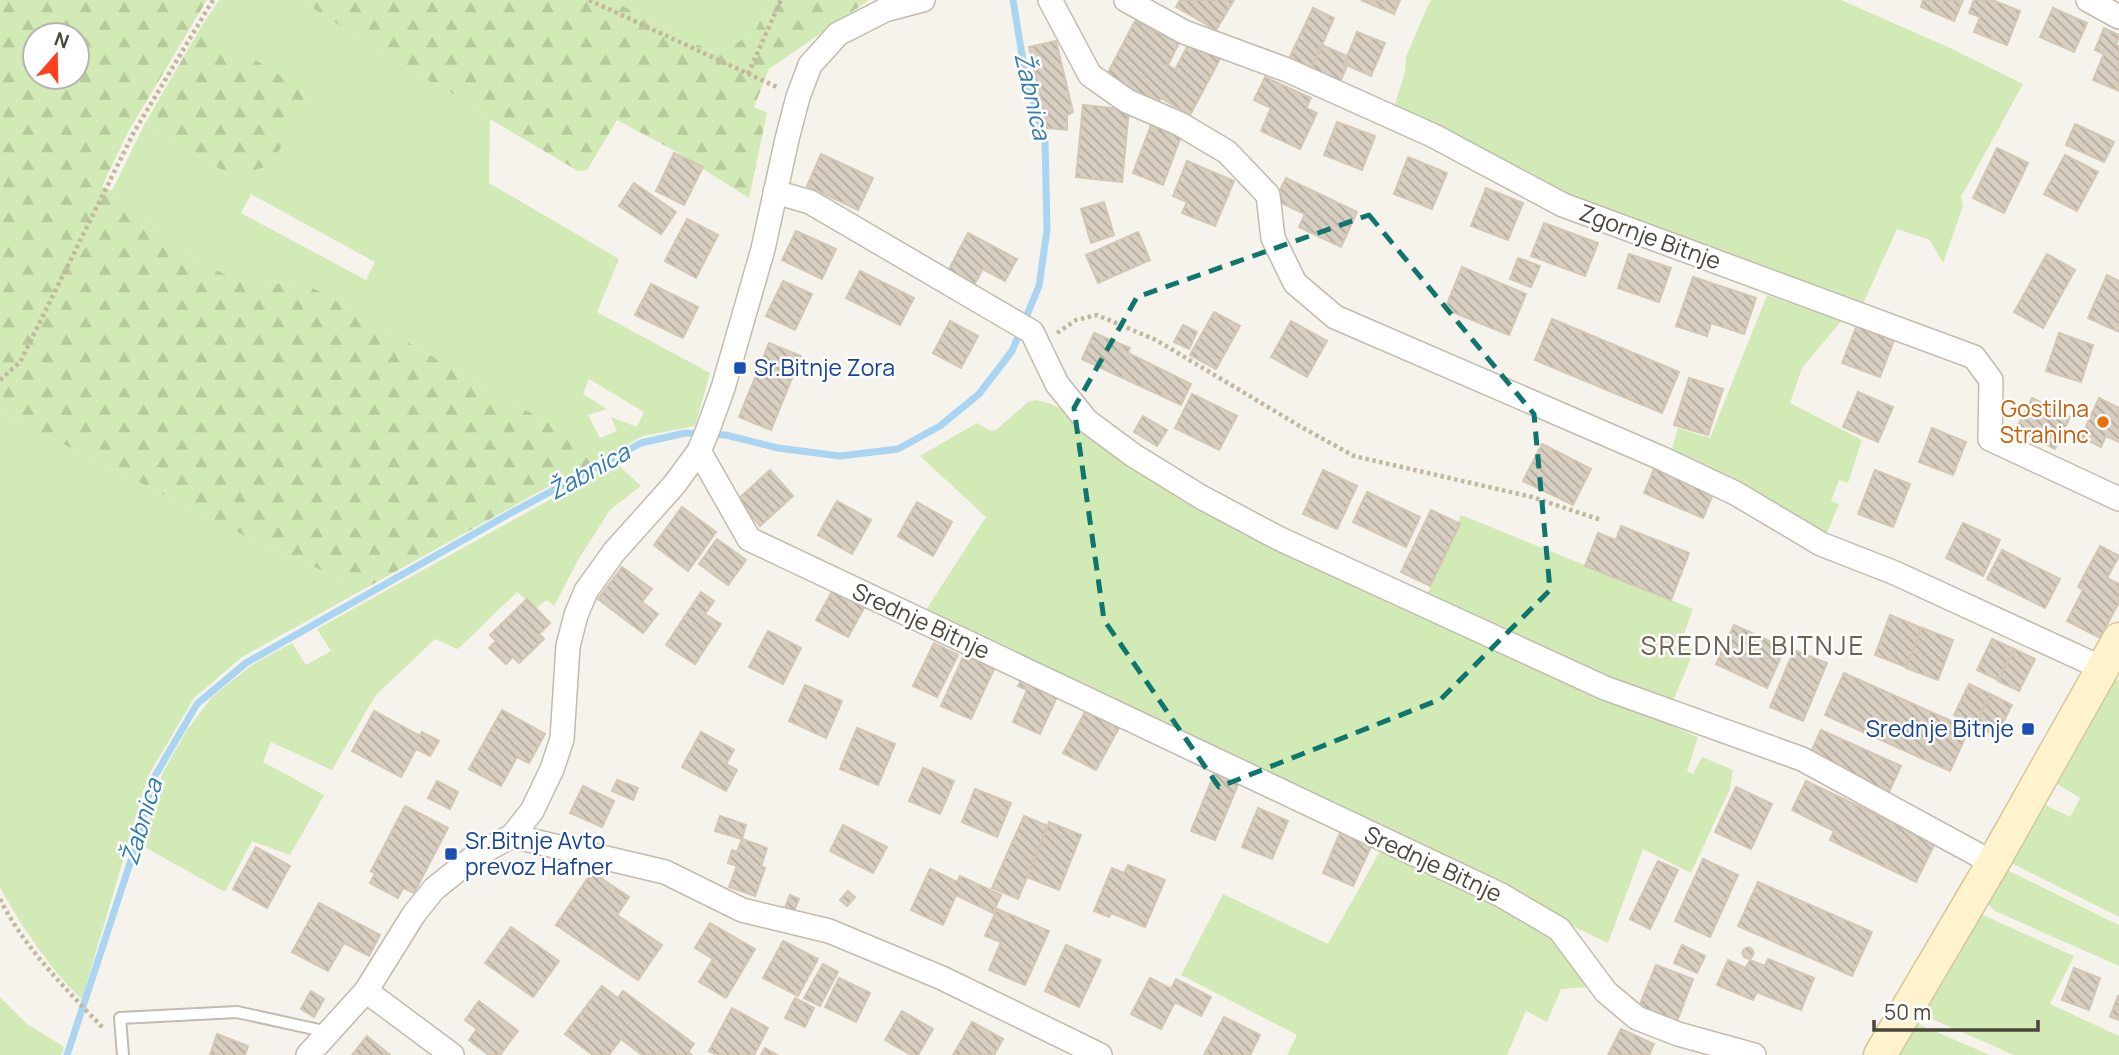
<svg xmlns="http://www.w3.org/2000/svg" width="2119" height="1055" font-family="Manrope,sans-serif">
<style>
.green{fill:#d2eab5;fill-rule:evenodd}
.forest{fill:url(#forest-firs);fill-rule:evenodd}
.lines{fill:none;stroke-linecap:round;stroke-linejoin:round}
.stream{stroke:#a9d4f2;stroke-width:7}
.building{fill:url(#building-back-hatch);stroke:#d3c7b4;stroke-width:2}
.service-casing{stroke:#c2bbae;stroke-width:14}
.minor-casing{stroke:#c2bbae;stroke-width:26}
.secondary-casing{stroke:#d6c79b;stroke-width:35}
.path{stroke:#c4b79f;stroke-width:4.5;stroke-dasharray:3.5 3.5;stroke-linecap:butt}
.service{stroke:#fff;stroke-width:10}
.minor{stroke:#fff;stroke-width:23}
.secondary{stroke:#fff3cd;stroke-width:32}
.marked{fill:none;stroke:#0f766e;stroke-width:5;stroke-dasharray:14 9;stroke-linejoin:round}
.transit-dot{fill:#1a4fb4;stroke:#fff;stroke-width:2.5}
.food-dot{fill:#e8710a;stroke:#fff;stroke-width:2.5}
.labels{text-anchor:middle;stroke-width:5;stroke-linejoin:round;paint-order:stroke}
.street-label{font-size:23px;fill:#4b4439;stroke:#fff}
.transit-label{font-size:23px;fill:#164399;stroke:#fff;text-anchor:start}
.food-label{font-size:23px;fill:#c56008;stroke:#fff;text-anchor:end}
.water-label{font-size:24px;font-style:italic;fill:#2e7ab2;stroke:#fff}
.quarter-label{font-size:26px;letter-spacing:2px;fill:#6e6250;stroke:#fff}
</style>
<defs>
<pattern id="forest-firs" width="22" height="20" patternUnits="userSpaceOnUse" patternTransform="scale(1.75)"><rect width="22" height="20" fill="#d2eab5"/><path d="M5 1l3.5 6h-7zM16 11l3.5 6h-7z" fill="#b6ca9c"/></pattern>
<pattern id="building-back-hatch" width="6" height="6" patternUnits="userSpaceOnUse" patternTransform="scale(1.75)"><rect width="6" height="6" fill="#d8cfc1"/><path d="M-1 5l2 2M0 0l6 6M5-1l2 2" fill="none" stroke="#b1aa9e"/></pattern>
</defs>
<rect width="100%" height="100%" fill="#f6f3ec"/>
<!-- green -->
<g class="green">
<path d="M219,0H300L408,70L449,91L490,119L489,183L619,259L597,312L710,373L695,426L643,436L591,463L583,449L548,423L310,286L238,280L198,262L112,191L144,125L234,177L308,104L302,89L201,27ZM251,194L375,262L366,280L241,213ZM589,379L644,412L637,427L611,417L617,431L600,438L588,415L607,409L583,394Z"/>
<polygon points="611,0 769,0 755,32 732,46 709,50"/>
<polygon points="1432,0 1841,0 1950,48 2023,84 1961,197 1963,206 1943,263 1930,240 1897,229 1862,306 1588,207 1394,108 1405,71 1406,57 1429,3"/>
<polygon points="1767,295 1787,302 1791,295 1843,319 1802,368 1790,403 1862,440 1848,483 1839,480 1831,501 1839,504 1827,533 1823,533 1670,456 1678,428 1710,438"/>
<path d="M1036,400C1064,404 1087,429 1108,448L1669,720L1676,728L1698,737L1687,771L1693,774L1702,757L1733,770L1730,789L1691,873L1643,849L1608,943L922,616L986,517L920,456L977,423L991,431L996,430L1028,402Z"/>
<path d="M0,412L257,542L337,577L348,598L242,657L194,698L148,776L82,999C55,976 17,920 0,887Z"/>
<polygon points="616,463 641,486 610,510 578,560 554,606 547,600 536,608 517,592 458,649 435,639 375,696 332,770 271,742 263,762 324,795 290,855 252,841 225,892 141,845 162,774 187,730 212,697 252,665 292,643 306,665 331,651 317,629"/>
<polygon points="1461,515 1693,609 1681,642 1694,651 1672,703 1606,680 1425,599"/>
<polygon points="2112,678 2119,681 2119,917 2007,861 2037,801 2070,817 2080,798 2051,780"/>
<polygon points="1388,851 1426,865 1550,935 1590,987 1561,989 1547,1022 1526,1011 1507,1055 1287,1055 1297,1035 1181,975 1223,894 1328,944 1379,853"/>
<polygon points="2003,868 2119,925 2119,966 1995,911 1986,901"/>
<polygon points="1976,912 2074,956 2050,1004 2119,1036 2119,1055 2014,1055 1916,1012"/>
<polygon points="0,997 27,1024 64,1047 61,1055 0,1055"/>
<polygon points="1911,1021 1990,1055 1896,1055"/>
</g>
<!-- forest -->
<g class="forest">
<path d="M0,0H207L128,132L102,186L112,191L198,262L238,280L310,286L548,423L583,449L591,463L348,598L337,577L257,542L0,412ZM35,35H77V77H35Z"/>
<polygon points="300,0 611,0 709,50 732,46 755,32 769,0 869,0 769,69 754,107 767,113 749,198 675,151 617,120 587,170 578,171 490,119 449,91 408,70"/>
<polygon points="201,27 301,88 308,104 270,165 234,177 144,125"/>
</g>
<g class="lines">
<!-- stream -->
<polyline class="stream" points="67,1055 139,836 152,781 197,704 246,663 509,514 641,443 685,433 726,435 778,448 840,456 898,449 940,426 979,394 1012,351 1039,286 1047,230 1045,141 1025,73 1013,0"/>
</g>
<!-- building -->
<g class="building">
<polygon points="1180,0 1234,0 1216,30 1176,7"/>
<polygon points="1361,0 1400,0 1394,14"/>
<polygon points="1923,0 1963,0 1954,21 1921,7"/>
<polygon points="1974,0 1992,0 2020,11 2007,45 1974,32 1980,17 1969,13"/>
<polygon points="1313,8 1334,18 1309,74 1286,65"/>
<polygon points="2053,8 2087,23 2074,52 2040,37"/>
<polygon points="1135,21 1179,43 1168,65 1175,70 1189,43 1220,59 1190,115 1161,98 1157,105 1106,76"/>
<polygon points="2104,28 2119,35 2116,45 2119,47 2119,91 2093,80 2104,54 2095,50"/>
<polygon points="1357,32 1385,43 1371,76 1344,64"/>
<polygon points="1056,41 1073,112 1067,115 1067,130 1047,128 1029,47"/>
<polygon points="1322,45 1347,56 1344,64 1347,66 1338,87 1309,74"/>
<polygon points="1265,77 1311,98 1306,108 1317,113 1300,149 1261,131 1271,108 1254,100"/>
<polygon points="1083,105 1129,110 1122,182 1076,177"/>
<polygon points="1337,122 1375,136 1362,170 1324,155"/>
<polygon points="2075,124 2114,142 2104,162 2066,145"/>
<polygon points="1151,125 1181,136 1163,185 1133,173"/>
<polygon points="1997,148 2028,163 2004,213 1973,198"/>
<polygon points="674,153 703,167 684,205 656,191"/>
<polygon points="821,154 873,178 858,210 807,186"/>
<polygon points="2065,155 2098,172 2077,211 2044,194"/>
<polygon points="1408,157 1447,173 1432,209 1394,194"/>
<polygon points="1187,161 1234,181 1215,226 1182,213 1187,202 1173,196"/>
<polygon points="1286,178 1357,212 1341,247 1299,227 1305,214 1275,200"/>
<polygon points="634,183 676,212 661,234 619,206"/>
<polygon points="1486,188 1523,203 1508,240 1471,226"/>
<polygon points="1104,202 1114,235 1091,243 1081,209"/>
<polygon points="687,219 718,235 696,278 665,261"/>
<polygon points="1544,223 1598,243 1585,276 1531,256"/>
<polygon points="796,231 836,249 822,279 782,260"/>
<polygon points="1138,232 1150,260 1098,283 1086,255"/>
<polygon points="968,233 1017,259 1005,281 983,269 974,285 948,271"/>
<polygon points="1629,254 1671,268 1659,302 1618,288"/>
<polygon points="2047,254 2075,270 2043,328 2014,312"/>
<polygon points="1518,258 1540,266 1531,287 1510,279"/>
<polygon points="1462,267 1526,294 1509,335 1445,309"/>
<polygon points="860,271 914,298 900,325 846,298"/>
<polygon points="2107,275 2119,281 2119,332 2088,318"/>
<polygon points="1693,277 1756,298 1744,334 1711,323 1707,336 1676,326"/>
<polygon points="783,281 812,294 795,330 766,316"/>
<polygon points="651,284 698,307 683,338 635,315"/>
<polygon points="1214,312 1240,326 1216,369 1190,355"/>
<polygon points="1552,319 1679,372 1662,413 1535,360"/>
<polygon points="950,321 978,336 961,368 933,353"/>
<polygon points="1291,321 1327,341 1307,377 1271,357"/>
<polygon points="1183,325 1197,332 1189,349 1174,342"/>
<polygon points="1857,325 1894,340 1880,377 1842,363"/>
<polygon points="1094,333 1130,348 1128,353 1191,384 1181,405 1082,359"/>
<polygon points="2059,333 2093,345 2081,382 2046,371"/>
<polygon points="769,343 801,356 771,430 739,417"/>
<polygon points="1689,378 1723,389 1708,435 1674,425"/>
<polygon points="1858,392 1893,407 1878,442 1843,427"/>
<polygon points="1192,394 1237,416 1219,450 1175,428"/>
<polygon points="2032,398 2070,417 2055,449 2016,429"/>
<polygon points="2099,398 2119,408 2119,442 2106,436 2101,447 2081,437"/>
<polygon points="1143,416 1167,430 1157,446 1134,432"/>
<polygon points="1932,428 1966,442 1953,475 1919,462"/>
<polygon points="1542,444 1591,469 1573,505 1523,481"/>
<polygon points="1655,467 1714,492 1703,518 1644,493"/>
<polygon points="770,470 793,496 760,526 737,500"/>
<polygon points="1323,470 1357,486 1337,529 1303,514"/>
<polygon points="1875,470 1910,484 1893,527 1858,514"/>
<polygon points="1367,492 1420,517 1406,547 1353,522"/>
<polygon points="837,501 871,520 852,554 818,535"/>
<polygon points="917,502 952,522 933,556 898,536"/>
<polygon points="682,507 716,532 688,571 654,545"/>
<polygon points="1431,510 1460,524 1430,586 1401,572"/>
<polygon points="1963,523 2000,540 1983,576 1946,558"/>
<polygon points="1621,526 1689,553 1671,600 1585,566 1598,533 1616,540"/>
<polygon points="717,539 746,560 728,585 699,564"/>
<polygon points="2100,546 2119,556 2107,578 2119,584 2119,602 2100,638 2067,621 2083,590 2078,587"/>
<polygon points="2002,550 2060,579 2045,608 1987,579"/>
<polygon points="622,567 652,589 642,602 658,614 643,633 598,599"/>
<polygon points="835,586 867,603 848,637 816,620"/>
<polygon points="701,592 714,601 705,614 721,624 695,664 666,645"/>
<polygon points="527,599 550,623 539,634 544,639 519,663 513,657 506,664 489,648 496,641 490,635"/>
<polygon points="1890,615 1922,628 1906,667 1875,655"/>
<polygon points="1734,625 1785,648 1767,688 1716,664"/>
<polygon points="1922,628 1953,640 1938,680 1906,668"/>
<polygon points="768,631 801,648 783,684 749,667"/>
<polygon points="1992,639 2014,649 1998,680 1977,670"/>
<polygon points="934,643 958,655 937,697 913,686"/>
<polygon points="2014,649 2035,659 2019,691 1998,681"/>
<polygon points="1794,650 1827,663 1803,721 1770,707"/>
<polygon points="964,655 994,669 971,719 941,706"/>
<polygon points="1844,673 1969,729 1950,771 1825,715"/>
<polygon points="1024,674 1060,690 1040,734 1013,722 1027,690 1018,686"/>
<polygon points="1969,684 1990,694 1975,726 1954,715"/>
<polygon points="805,685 842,701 826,738 789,721"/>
<polygon points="1990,694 2012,705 1996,736 1975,726"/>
<polygon points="502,710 545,734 529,763 517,757 501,786 469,769"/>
<polygon points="1086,710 1119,728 1096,770 1063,753"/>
<polygon points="374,711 420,736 422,732 439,741 430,756 416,749 401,777 352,751"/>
<polygon points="857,728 895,744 878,785 840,769"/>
<polygon points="1821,730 1901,766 1889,792 1809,756"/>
<polygon points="701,732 734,750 726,764 737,770 726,791 682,767"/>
<polygon points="923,768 954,781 940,814 909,801"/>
<polygon points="1215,772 1239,782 1215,840 1191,831"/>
<polygon points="617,780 638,788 633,800 612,791"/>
<polygon points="437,781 458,792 450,809 428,798"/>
<polygon points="1806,781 1935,843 1916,882 1830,840 1834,831 1792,810"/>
<polygon points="583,786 614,801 602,827 570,813"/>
<polygon points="1736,787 1772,804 1751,849 1715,832"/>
<polygon points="975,789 1011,803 997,837 962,822"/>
<polygon points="405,806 448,828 414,893 403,888 398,898 370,883 375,873 371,871"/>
<polygon points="1258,808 1288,821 1272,859 1242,847"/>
<polygon points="720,816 746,825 742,839 715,831"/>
<polygon points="1024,816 1048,826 1018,899 992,888"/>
<polygon points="1049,822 1081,835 1059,890 1027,877"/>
<polygon points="843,825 887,847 873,873 830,851"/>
<polygon points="1342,828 1373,842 1353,886 1323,873"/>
<polygon points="742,839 767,848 761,866 765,868 755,896 729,887 737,866 728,863 732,850 737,852"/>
<polygon points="256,847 290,866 267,908 233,889"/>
<polygon points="1703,859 1738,875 1710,937 1675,921"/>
<polygon points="1658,861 1678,870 1650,929 1630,919"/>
<polygon points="1128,865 1165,880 1145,927 1111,913 1109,917 1094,911 1112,868 1124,873"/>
<polygon points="930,869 957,882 960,876 1001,895 993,913 956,895 943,925 911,910"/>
<polygon points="592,872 629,897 617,915 662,945 638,980 556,925"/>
<polygon points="1758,882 1872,932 1852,976 1738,926"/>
<polygon points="848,891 855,897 847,906 840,900"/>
<polygon points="790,895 799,899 793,913 784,910"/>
<polygon points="319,903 380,935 369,956 344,943 328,971 292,952"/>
<polygon points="997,909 1049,931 1025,985 989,970 1001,942 985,936"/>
<polygon points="710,923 755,949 726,998 699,982 713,959 695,948"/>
<polygon points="511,927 559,961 533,997 485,963"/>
<polygon points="783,941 818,959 798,996 763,978"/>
<polygon points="1066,945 1101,960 1079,1007 1045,991"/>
<polygon points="1682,945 1705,956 1697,973 1674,963"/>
<circle cx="1748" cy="953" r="5.5"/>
<polygon points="1768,959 1814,978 1801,1010 1757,992 1753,1000 1717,985 1728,960 1746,968 1750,960 1765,966"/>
<polygon points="823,964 838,972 820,1006 804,998"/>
<polygon points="1656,965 1693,979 1676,1024 1638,1009"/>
<polygon points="2074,968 2100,978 2089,1010 2062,1000"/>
<polygon points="839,978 870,993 856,1022 825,1007"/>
<polygon points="1150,978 1171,989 1176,979 1211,997 1201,1016 1175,1002 1161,1029 1131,1014"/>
<polygon points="602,986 618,998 623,991 694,1044 688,1052 692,1055 642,1055 621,1039 609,1055 593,1055 565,1034"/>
<polygon points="311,991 324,999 314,1017 301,1009"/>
<polygon points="2118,996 2119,996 2119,1020 2110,1017"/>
<polygon points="795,998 814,1008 805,1027 785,1018"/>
<polygon points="479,1001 518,1031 500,1055 489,1055 469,1040 477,1029 465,1020"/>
<polygon points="732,1008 768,1028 754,1055 717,1055 709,1051"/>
<polygon points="902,1011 933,1029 918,1055 911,1055 885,1040"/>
<polygon points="1224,1017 1260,1035 1250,1055 1204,1055"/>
<polygon points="972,1022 1003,1039 994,1055 953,1055"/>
<polygon points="1621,1029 1654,1044 1649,1055 1608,1055"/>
<polygon points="217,1034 248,1046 245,1055 210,1055"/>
<polygon points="367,1036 390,1055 352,1055"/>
<polygon points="765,1048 777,1055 761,1055"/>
</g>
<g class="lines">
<!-- service casing -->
<g class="service-casing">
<polyline id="service" points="123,1055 120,1018 237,1012 328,1032"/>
</g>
<!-- minor casing -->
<g class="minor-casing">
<g id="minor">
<polyline points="1050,0 1090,75 1127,101 1180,124 1227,152 1268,195 1273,238 1295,283 1335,317 1661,458 1735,493 1821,544 1895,573 2102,668"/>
<polyline points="1126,0 1184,32 1287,70 1434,136 1563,205 1974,357 1991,380 1990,439 2119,499"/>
<polyline points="2088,0 2119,17"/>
<polyline points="775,192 810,202 1032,332 1057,384 1087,421 1133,455 1201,497 1278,538 1605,688 1802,759 1993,863"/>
<polyline points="699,451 749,539 1501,895 1559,929 1606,992 1637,1018 1678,1034 1754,1055"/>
<polyline points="512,836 665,872 742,910 829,931 942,978 1100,1055"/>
<polyline points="366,991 452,1055"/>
<polyline points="308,1055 366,991 414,914 434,889 475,856 512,836 532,811 552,769 562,739 568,646 576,615 586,591 614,552 674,485 699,451 707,432 723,388 763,249 787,139 798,97 810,65 838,34 885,10 923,0"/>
</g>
</g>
<!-- secondary casing -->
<g class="secondary-casing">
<polyline id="secondary" points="1880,1055 1993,863 2119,639"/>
</g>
<!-- path -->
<g class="path">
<polyline points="589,0 779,88"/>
<polyline points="748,74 781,0"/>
<polyline points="1057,333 1076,320 1097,315 1156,340 1303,428 1354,456 1532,497 1601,520"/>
<polyline points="0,380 20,362 134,132 213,0"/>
<path d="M0,899C24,948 67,990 104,1029"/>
</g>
<!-- service -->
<use href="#service" class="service"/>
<!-- minor -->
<use href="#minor" class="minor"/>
<!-- secondary -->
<use href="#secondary" class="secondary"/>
</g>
<!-- marked area -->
<path class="marked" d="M1369,215L1534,414L1550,590L1441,699L1219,787L1104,620L1074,408L1137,297Z"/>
<!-- markers -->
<g class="transit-dot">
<rect x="733" y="361" width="14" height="14" rx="3.5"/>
<rect x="2021" y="722" width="14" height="14" rx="3.5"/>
<rect x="444" y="847" width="14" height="14" rx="3.5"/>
</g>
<circle class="food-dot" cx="2103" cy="422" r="7"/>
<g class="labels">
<!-- street labels -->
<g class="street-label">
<text transform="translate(1650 237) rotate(20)" y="8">Zgornje Bitnje</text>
<text transform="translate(921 621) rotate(25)" y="8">Srednje Bitnje</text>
<text transform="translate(1433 864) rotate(25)" y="8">Srednje Bitnje</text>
</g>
<!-- transit labels -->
<g class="transit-label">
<text x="754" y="376">Sr.Bitnje Zora</text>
<text x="2014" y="737" text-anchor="end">Srednje Bitnje</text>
<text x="465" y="849">Sr.Bitnje Avto<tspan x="465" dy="26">prevoz Hafner</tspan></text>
</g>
<!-- food labels -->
<g class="food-label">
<text x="2089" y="417">Gostilna<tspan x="2089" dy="26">Strahinc</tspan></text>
</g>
<!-- water labels -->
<g class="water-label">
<text transform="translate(1032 96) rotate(77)" y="8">Žabnica</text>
<text transform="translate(589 472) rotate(-29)" y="8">Žabnica</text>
<text transform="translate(142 822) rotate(-73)" y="8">Žabnica</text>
</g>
<!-- quarter labels -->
<g class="quarter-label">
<text x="1753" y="655">SREDNJE BITNJE</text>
</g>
</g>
<!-- north arrow -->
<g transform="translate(56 56) rotate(20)"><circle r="33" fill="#ffffff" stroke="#b7b4b0" stroke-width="2"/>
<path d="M0-5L12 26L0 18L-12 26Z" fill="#fc3f1d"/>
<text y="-10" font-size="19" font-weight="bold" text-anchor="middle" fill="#4b4439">N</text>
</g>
<!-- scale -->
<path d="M1874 1020v10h164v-10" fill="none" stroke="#4b4439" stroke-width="3.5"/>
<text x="1884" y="1020" font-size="21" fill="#4b4439" stroke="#ffffff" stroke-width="5" paint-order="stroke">50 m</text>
</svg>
